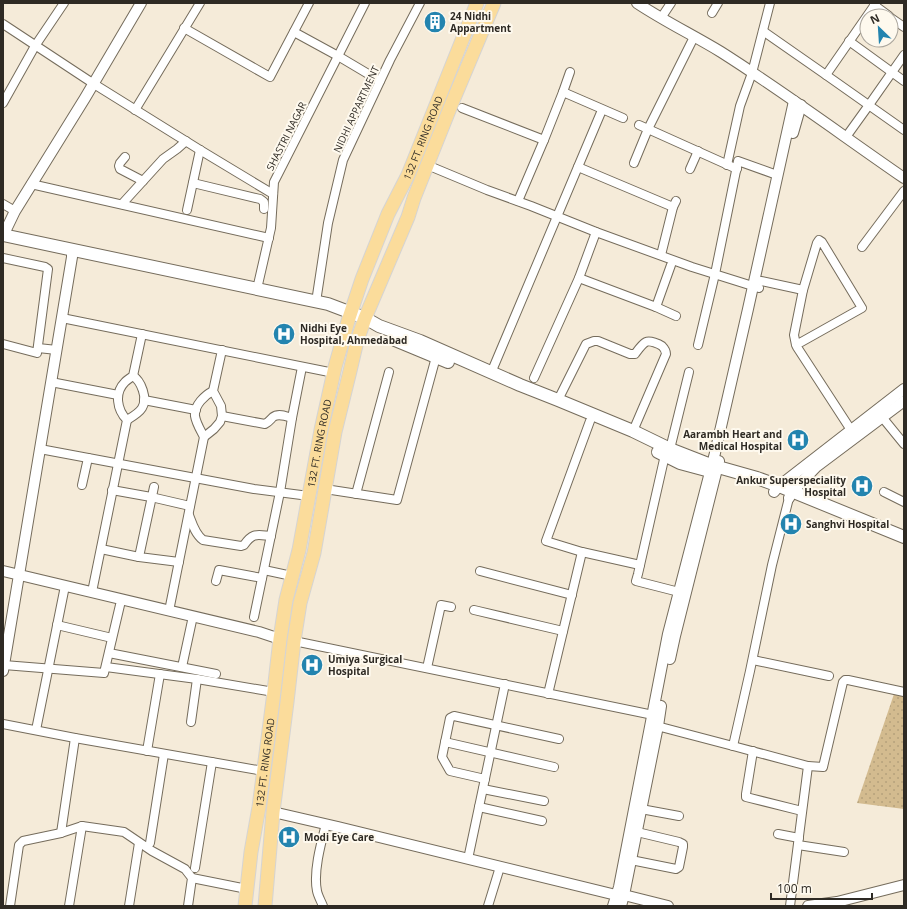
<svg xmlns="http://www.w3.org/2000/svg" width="907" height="909" font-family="'Open Sans',sans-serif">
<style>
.green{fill:url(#green-dots)}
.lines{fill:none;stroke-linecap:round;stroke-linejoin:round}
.minor-casing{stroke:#756c5c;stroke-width:10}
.tertiary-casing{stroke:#756c5c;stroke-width:12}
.secondary-casing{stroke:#756c5c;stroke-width:14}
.primary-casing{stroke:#d5d4d3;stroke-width:15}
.minor{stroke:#fff;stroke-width:8}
.tertiary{stroke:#fff;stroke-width:10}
.secondary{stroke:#fff;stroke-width:12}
.primary{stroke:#fbdc9b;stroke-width:13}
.labels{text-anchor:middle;stroke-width:4;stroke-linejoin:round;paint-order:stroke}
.poi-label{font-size:10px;font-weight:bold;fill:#2e2a24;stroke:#fef9ee;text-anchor:start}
.street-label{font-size:10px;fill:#2e2a24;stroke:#fef9ee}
</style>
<defs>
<pattern id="green-dots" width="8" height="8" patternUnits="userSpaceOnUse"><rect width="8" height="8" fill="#d3bb8f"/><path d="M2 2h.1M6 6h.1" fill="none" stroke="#b5a17b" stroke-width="1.8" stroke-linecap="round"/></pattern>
</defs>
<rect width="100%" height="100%" fill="#f5ebd9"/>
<!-- green -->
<polygon class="green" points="894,694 904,696 904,809 857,803"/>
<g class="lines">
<!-- minor casing -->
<g class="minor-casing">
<g id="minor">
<polyline points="874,5 889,16"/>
<polyline points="712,13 718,3"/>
<polyline points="661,18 671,3"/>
<polyline points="891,18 904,27"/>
<polyline points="3,24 94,84 200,150 273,194"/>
<polyline points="184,28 270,77 309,3"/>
<polyline points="763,31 826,75 876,3"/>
<polyline points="294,32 338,56 380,81"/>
<polyline points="694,37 648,129 737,169"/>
<polyline points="849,41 904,81"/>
<polyline points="826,75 904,130"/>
<polyline points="563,92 570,72"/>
<polyline points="3,103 35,46 64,3"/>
<polyline points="462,108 544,140"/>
<polyline points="135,110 200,3"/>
<polyline points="846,137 869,105 904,55"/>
<polyline points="125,157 120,163 119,166 120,169 143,181"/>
<polyline points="634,163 648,129 639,125"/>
<polyline points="427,165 487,190 531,206 596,232 692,267 759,288"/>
<polyline points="727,165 740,106 752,73 770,3"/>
<polyline points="578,167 673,207"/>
<polyline points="690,169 698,151"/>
<polyline points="193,183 260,199 264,202 264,209"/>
<polyline points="31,184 269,238"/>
<polyline points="518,201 544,140 563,92 623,118"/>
<polyline points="3,204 15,211"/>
<polyline points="122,204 163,159 177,149 186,141"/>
<polyline points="187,210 200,150"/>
<polyline points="862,247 904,191"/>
<polyline points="661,255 673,207 676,201"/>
<polyline points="3,258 45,267 48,269 37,353 3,344"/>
<polyline points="579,278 656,307 676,316"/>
<polyline points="761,281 803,290"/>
<polyline points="257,289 271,228 274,182 365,3"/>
<polyline points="316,302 328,223 343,160 390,60 420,3"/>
<polyline points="656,307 671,265"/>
<polyline points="62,318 334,373"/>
<polyline points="698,345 715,274 738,161 777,175"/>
<polyline points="796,345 862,308 822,242 819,240 817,243 803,290 794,335 796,345 797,347 851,430"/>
<polyline points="38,348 57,350"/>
<polyline points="491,373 602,110"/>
<polyline points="534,378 579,278 596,232"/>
<polyline points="51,382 118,395"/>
<polyline points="144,400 196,410"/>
<path d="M558,400L586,344L594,341H598L630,354H635C638,350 642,344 646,342C650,340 659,344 662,346C664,348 666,351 666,354L633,431"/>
<path d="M222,416L265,424C269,422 270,420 273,417C278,413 286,416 292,418"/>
<polyline points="882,417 904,444"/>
<path d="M127,420C132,417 139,413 142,408C148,398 141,381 133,376"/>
<polyline points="590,421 546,541 582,552 640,565"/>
<polyline points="204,437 214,429 220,422 222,416 221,406 213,391 222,350"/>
<polyline points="40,449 254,489 309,496"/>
<polyline points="670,449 689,372"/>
<polyline points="665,455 638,574 636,581 679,592"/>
<polyline points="82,485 88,458"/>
<polyline points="154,487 139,557 179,562"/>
<polyline points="325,489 397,500 436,357"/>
<polyline points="112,490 151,497 190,506"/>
<polyline points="884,492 904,502"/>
<polyline points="356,494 389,372"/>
<path d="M189,515C192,523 195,534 203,540L241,546L244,545C253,532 257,535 271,536"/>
<polyline points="101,549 139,557"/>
<polyline points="264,570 292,576"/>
<polyline points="480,571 572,595"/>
<polyline points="216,581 219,570 262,578"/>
<path d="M92,592L127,420C117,410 114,393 125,382C127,380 130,378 133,376L142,334"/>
<polyline points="474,610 563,631"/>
<path d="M169,611L204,437C201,431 196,423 195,416C194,405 205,395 213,391"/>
<polyline points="254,617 280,492 292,418 302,367"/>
<polyline points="57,625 112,638"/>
<polyline points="294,641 658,716"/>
<polyline points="109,653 216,674"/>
<polyline points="753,660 829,676"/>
<polyline points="4,665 104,673 120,605"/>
<polyline points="106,667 197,679 274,692"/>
<polyline points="182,667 193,616"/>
<polyline points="427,668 441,605 451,607"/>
<polyline points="548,694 582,552"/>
<polyline points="191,722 197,679"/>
<polyline points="3,724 75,738 263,771"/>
<polyline points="653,725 733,746 750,671 772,565 789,498"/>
<polyline points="36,730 65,586"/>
<polyline points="445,742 554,767"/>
<polyline points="733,746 808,766 790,906"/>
<polyline points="147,751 160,674"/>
<polyline points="753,751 746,794 746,797 802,811"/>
<polyline points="808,766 823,767 843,682 845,680 848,680 904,692"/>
<polyline points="485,779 450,771 442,757 450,718 454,716 559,739"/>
<polyline points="483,789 544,801"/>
<polyline points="479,807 542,821"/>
<polyline points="641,809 679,816"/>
<polyline points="61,833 75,738"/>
<polyline points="778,834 799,838"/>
<polyline points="150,843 164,754"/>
<polyline points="798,845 844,852"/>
<polyline points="468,859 505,684"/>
<polyline points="631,860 676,869 679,867 683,847 683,844 679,842 637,832"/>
<polyline points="195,868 212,762"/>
<polyline points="192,878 247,889"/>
<polyline points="10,906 19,845 23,841 61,833 82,826 124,832 152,851 185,869 192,878 188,906"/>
<polyline points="69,906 82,826"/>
<polyline points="129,906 139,843"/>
<path d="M323,906C321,901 318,896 317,891C313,872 321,843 326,824"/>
<polyline points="488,906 500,867"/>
</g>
</g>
<!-- tertiary casing -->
<g class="tertiary-casing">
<g id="tertiary">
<path d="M637,3C664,21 693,35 721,52C784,92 843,136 904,178"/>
<polyline points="793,133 801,105"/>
<polyline points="3,236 15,211 85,98 141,3"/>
<polyline points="774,492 779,486 904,389"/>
<polyline points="789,498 792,492 816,467 904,401"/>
<polyline points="3,571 259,632 280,639"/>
<polyline points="670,659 675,636 719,461"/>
<polyline points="3,671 72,257 72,250"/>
<polyline points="273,812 338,827 616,895 624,895 668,906"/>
<polyline points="613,906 619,887 668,634 715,453 748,309 794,101"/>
<polyline points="621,906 624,895 658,726 661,706"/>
<polyline points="808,906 837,902 904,885"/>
</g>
</g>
<!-- secondary casing -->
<g class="secondary-casing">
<g id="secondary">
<polyline points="3,235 328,304 365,318 379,326 420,341 520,385 558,400 633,431 670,449 711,465 757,478 779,486 904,537"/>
<polyline points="395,340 448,362"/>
<polyline points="658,452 680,463 706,470"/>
</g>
</g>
<!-- primary casing -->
<g class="primary-casing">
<g id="primary">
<path id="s1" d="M245,906L251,852L259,807L273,700L280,639L286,600L299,550L321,430L335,367L348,321L362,279L388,214L408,175L477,3"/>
<polyline points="265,906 273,812 287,702 294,641 300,603 314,553 335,432 350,371 357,341 365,318 408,217 414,198 452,103 494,3"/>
</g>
</g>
<!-- minor -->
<use href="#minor" class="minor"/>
<!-- tertiary -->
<use href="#tertiary" class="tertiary"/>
<!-- secondary -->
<use href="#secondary" class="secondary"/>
<!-- primary -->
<use href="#primary" class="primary"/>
</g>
<!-- icons -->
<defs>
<g id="building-disc" transform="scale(1.15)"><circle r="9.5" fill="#2384af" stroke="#fef9ee"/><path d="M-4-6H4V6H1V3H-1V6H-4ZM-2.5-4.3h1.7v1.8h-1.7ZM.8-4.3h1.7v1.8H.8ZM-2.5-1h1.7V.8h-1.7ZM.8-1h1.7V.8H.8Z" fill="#fff"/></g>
<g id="hospital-disc" transform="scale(1.15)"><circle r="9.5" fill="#2384af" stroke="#fef9ee"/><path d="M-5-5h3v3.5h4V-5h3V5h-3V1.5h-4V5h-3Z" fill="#fff"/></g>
</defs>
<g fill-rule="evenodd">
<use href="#building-disc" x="435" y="22"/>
<use href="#hospital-disc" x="284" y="334"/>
<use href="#hospital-disc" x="798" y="440"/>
<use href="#hospital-disc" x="862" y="486"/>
<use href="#hospital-disc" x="791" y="524"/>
<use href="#hospital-disc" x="312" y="665"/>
<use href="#hospital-disc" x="289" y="837"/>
</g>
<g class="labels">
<!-- poi labels -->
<g class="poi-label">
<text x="450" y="20">24 Nidhi<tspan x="450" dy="12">Appartment</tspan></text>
<text x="300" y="332">Nidhi Eye<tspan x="300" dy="12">Hospital, Ahmedabad</tspan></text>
<text x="782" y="438" text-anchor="end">Aarambh Heart and<tspan x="782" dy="12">Medical Hospital</tspan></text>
<text x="846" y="484" text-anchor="end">Ankur Superspeciality<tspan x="846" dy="12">Hospital</tspan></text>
<text x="806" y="528">Sanghvi Hospital</text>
<text x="328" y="663">Umiya Surgical<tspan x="328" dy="12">Hospital</tspan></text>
<text x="304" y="841">Modi Eye Care</text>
</g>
<!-- street labels -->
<g class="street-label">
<text transform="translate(356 109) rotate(-65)" y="4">NIDHI APPARTMENT</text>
<text transform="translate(286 136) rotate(-63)" y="4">SHASTRI NAGAR</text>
<text dy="4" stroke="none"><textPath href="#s1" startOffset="793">132 FT. RING ROAD</textPath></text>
<text dy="4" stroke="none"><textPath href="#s1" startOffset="469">132 FT. RING ROAD</textPath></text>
<text dy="4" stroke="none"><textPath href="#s1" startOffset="145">132 FT. RING ROAD</textPath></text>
</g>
</g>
<!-- border -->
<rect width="907" height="909" fill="none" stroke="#2e2a24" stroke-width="8"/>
<!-- north arrow -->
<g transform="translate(879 28) rotate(335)"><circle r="19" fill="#fef9ee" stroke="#aba69d"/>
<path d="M0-3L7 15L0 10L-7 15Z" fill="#2384af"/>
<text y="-6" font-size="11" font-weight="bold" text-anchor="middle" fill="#2e2a24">N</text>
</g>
<!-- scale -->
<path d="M771 893v6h101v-6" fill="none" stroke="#2e2a24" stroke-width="2"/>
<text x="777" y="893" font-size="12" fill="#2e2a24" stroke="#fef9ee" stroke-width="3" paint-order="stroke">100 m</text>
</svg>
